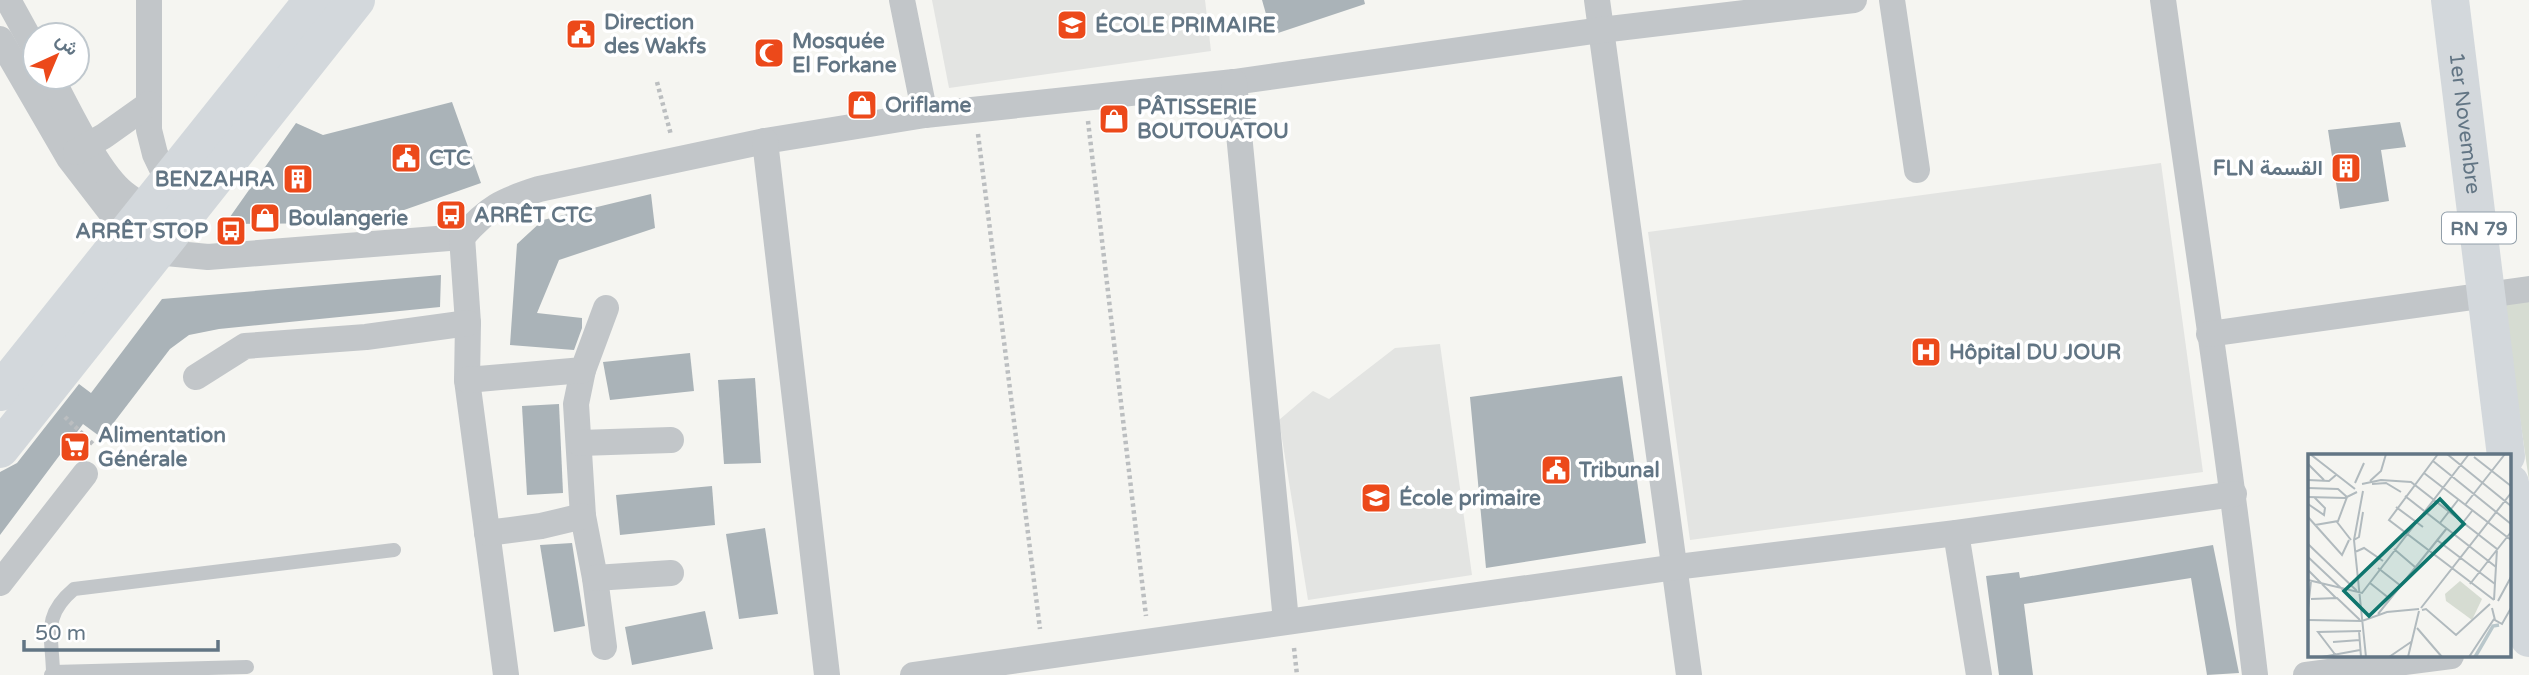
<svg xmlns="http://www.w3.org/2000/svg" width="2529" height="675" font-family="'Varela Round',Vazirmatn,sans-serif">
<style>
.built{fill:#e3e4e2}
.green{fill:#d6dcd2}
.building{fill:#aab3b8}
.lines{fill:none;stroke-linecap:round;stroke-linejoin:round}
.path{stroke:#bbbec0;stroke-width:4.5;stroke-dasharray:3.5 3.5;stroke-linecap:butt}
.lane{stroke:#c2c6c9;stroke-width:14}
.street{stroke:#c2c6c9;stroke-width:26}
.primary{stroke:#d3d8dc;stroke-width:38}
.labels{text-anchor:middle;stroke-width:7;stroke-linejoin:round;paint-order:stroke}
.shield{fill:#fff;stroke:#919ea9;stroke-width:2}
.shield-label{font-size:19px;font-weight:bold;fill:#627584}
.poi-label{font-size:21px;font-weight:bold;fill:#627584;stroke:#fff;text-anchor:start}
.street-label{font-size:21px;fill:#627584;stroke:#fff}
.inset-river{fill:none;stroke:#b9c7cb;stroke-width:3.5}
.inset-road{fill:none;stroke:#b1babe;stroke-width:2}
.view{fill:#0f766e;fill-opacity:0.15;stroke:#0f766e;stroke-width:3.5}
.inset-edge{fill:none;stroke:#627584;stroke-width:3.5}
</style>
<rect width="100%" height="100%" fill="#f5f5f1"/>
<!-- built -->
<g class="built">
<polygon points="932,0 1205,0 1211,51 949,88"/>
<polygon points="2161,163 2203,472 1690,540 1648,232"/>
<polygon points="1440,344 1472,575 1308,600 1279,420 1313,391 1329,399 1395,348"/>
</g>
<!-- green -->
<polygon class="green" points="2529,289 2529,481 2502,293"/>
<!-- building -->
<g class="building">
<polygon points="1262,0 1364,0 1365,4 1272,35"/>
<polygon points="452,102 481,183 367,223 225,224 296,123 323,135"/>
<polygon points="2400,122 2406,147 2381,150 2389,201 2340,209 2328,130"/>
<polygon points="651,194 655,228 559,260 537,313 582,318 582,328 574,350 510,345 517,244 543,220"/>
<polygon points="441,275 440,307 219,329 189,335 170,349 102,438 83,424 0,535 0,472 17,463 79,384 91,393 162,299"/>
<polygon points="690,353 694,391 610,400 603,362"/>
<polygon points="1622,376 1646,543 1486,568 1470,397"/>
<polygon points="755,378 761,463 724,464 718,380"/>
<polygon points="559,404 563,493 527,495 522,406"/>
<polygon points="712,486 715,525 620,535 616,495"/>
<polygon points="765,528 778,614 739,619 726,534"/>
<polygon points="572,543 585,626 554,632 540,545"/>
<polygon points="2213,545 2239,673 2207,675 2191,578 2024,604 2033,675 1999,675 1986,576 2019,572 2020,578"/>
<polygon points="705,611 713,649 632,665 625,627"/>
</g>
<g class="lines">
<!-- path -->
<g class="path">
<polyline points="863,43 884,36"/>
<polyline points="657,82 671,135"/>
<polyline points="1088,121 1146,616"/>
<polyline points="978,134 1040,629"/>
<polyline points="65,417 95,446"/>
<polyline points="1294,648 1297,675"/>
</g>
<!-- lane -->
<g class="lane">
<polyline points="53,672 247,667"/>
<path d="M51,675L53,672C52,634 42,616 74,589L394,550"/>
</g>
<!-- street -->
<g class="street">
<polyline points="8,0 35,49"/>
<polyline points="149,0 149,130 155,154 169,183"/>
<polyline points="902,0 925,115"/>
<polyline points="1597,0 1689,675"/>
<polyline points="1892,0 1917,170"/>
<path d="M2163,0C2194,225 2229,449 2255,675"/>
<path d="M0,39L69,158L126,232L156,252L208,257L462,237C489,207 501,201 539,189L765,141L925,115L1234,82L1601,30L1854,0"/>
<path d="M51,77C67,107 98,173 124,193C135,202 149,209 161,217"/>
<polyline points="1234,82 1286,621"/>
<polyline points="765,141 827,675"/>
<polyline points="76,152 104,136 149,104"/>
<polyline points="462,237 468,323 467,380 506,675"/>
<polyline points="2209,334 2529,289"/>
<polyline points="583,370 576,404 583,516 595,578 604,647"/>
<polyline points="196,377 245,346 366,337 468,323"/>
<polyline points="467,380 583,370 606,308"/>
<polyline points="580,443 671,440"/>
<polyline points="487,533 541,526 583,516"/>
<polyline points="1956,533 1979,675"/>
<polyline points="595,578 671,573"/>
<polyline points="0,583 85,474"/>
<polyline points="913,675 1676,567 1956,533 2234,494"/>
<polyline points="2306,675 2451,656"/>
</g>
<!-- primary -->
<g class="primary">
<path id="s1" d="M2450,0L2506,456"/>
<polyline points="0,392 313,0"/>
<polyline points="0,449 356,0"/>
<polyline points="2510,483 2529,638"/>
</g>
</g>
<!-- icons -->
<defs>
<g id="school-square" transform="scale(1.575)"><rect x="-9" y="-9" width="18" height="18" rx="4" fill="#ec491a" stroke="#fff"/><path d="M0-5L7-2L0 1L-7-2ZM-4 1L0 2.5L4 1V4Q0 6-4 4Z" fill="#fff"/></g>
<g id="civic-square" transform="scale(1.575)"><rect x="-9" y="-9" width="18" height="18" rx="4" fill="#ec491a" stroke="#fff"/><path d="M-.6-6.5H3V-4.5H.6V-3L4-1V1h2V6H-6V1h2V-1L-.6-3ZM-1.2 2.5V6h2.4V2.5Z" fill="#fff"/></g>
<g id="mosque-square" transform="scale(1.575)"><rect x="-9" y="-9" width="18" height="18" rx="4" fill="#ec491a" stroke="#fff"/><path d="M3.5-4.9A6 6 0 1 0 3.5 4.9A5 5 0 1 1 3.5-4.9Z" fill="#fff"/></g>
<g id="shop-square" transform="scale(1.575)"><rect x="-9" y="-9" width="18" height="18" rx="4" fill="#ec491a" stroke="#fff"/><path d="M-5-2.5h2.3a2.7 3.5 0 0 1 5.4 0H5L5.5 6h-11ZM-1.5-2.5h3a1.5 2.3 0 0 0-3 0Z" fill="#fff"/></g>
<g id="building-square" transform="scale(1.575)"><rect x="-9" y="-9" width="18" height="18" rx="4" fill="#ec491a" stroke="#fff"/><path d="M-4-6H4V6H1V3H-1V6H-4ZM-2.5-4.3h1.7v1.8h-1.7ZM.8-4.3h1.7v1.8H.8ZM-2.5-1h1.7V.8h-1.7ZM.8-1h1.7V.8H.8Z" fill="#fff"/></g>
<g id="bus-square" transform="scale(1.575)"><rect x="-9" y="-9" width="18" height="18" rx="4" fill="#ec491a" stroke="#fff"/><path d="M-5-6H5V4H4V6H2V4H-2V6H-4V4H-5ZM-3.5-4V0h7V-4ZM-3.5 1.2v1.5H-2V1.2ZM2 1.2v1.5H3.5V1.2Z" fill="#fff"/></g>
<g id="hospital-square" transform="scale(1.575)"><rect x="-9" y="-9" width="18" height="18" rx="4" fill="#ec491a" stroke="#fff"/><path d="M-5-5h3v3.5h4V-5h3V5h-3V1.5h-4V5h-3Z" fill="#fff"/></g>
<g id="supermarket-square" transform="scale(1.575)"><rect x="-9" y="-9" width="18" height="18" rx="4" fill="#ec491a" stroke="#fff"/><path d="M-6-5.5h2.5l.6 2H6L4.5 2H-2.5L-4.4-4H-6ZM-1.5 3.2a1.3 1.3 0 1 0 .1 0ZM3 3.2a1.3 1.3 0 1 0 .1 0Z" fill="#fff"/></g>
</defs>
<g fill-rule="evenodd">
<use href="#school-square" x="1072" y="25"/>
<use href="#civic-square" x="581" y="34"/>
<use href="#mosque-square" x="769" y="53"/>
<use href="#shop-square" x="862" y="105"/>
<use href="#shop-square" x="1114" y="119"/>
<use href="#civic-square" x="406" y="158"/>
<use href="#building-square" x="2346" y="168"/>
<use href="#building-square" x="298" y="179"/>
<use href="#bus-square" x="451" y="215"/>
<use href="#shop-square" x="265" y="218"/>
<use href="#bus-square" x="231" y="231"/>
<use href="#hospital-square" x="1926" y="352"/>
<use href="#supermarket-square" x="75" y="447"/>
<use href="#civic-square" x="1556" y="470"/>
<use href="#school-square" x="1376" y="498"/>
</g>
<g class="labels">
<!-- shield labels -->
<rect class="shield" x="2442" y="212.5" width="74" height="31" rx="5"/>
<g class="shield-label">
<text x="2479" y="235">RN 79</text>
</g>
<!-- poi labels -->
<g class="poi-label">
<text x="604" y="29">Direction<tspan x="604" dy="24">des Wakfs</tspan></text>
<text x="1095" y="32">ÉCOLE PRIMAIRE</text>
<text x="792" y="48">Mosquée<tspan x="792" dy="24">El Forkane</tspan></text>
<text x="885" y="112">Oriflame</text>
<text x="1137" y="114">PÂTISSERIE<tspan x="1137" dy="24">BOUTOUATOU</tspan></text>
<text x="429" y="165">CTC</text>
<text x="2323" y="175" text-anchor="end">FLN القسمة</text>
<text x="275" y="186" text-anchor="end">BENZAHRA</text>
<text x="474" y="222">ARRÊT CTC</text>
<text x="288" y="225">Boulangerie</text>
<text x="208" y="238" text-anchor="end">ARRÊT STOP</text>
<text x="1949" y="359">Hôpital DU JOUR</text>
<text x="98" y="442">Alimentation<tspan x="98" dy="24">Générale</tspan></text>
<text x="1579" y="477">Tribunal</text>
<text x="1399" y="505">École primaire</text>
</g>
<!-- street labels -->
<g class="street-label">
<text dy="7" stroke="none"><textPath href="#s1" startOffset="124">1er Novembre</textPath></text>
</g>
</g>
<!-- overview -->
<g transform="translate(2308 454)">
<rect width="203" height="203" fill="#f5f5f1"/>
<path d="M152,127L174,145L164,166L138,147L137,140Z" fill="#d6dcd2"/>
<path class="inset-river" d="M167,203L185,172L191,171"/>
<path class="inset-road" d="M2,0L47,35M130,0L81,66L186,146M139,0L203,52M166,3L203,32M125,7L203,70M0,10L16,26M116,19L203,86M0,26L21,27L28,21M62,27L73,17L78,0M47,29L56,9M54,30L73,26L103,28L189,95L186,146M64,30L78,29L93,38M0,34L30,35L39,43L30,67L7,71M55,37L46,86L58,203M97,42L188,113M0,43L37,44L49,38M0,50L16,61L17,54L6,43M157,51L197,0M88,53L115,73M0,63L34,101L41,86M29,68L43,86M132,69L150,46M146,80L164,57M46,86L51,83L55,58M129,86L187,130M0,90L49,137M86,95L107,113M47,98L56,94L75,107M0,103L51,151M70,114L93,132M0,116L28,144M0,126L54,139L161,0M62,129L82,145M162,130L203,78M3,145L29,144L52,166M190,147L203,123M113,154L203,39M184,154L187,166L194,170L203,154M0,155L3,127M114,156L118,155L148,181L182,150M70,160L139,74M0,166L54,167L79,158L111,155M109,174L134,203M51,177L53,203M25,188L52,186M14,203L52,196M29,203L10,178L53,177M81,203L103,188M100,203L111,157M161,203L186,165"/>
<path class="view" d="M132,45L156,70L61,162L36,137Z"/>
<rect width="203" height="203" class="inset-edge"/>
</g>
<!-- north arrow -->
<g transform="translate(56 56) rotate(44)"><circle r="33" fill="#ffffff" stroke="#c0c8ce" stroke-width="2"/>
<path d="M0-5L12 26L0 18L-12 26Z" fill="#ec491a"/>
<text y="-10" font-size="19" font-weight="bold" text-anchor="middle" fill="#627584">ش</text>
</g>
<!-- scale -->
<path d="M24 640v10h194v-10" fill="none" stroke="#627584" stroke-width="3.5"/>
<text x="35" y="640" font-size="21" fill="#627584" stroke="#ffffff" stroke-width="5" paint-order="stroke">50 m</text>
</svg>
